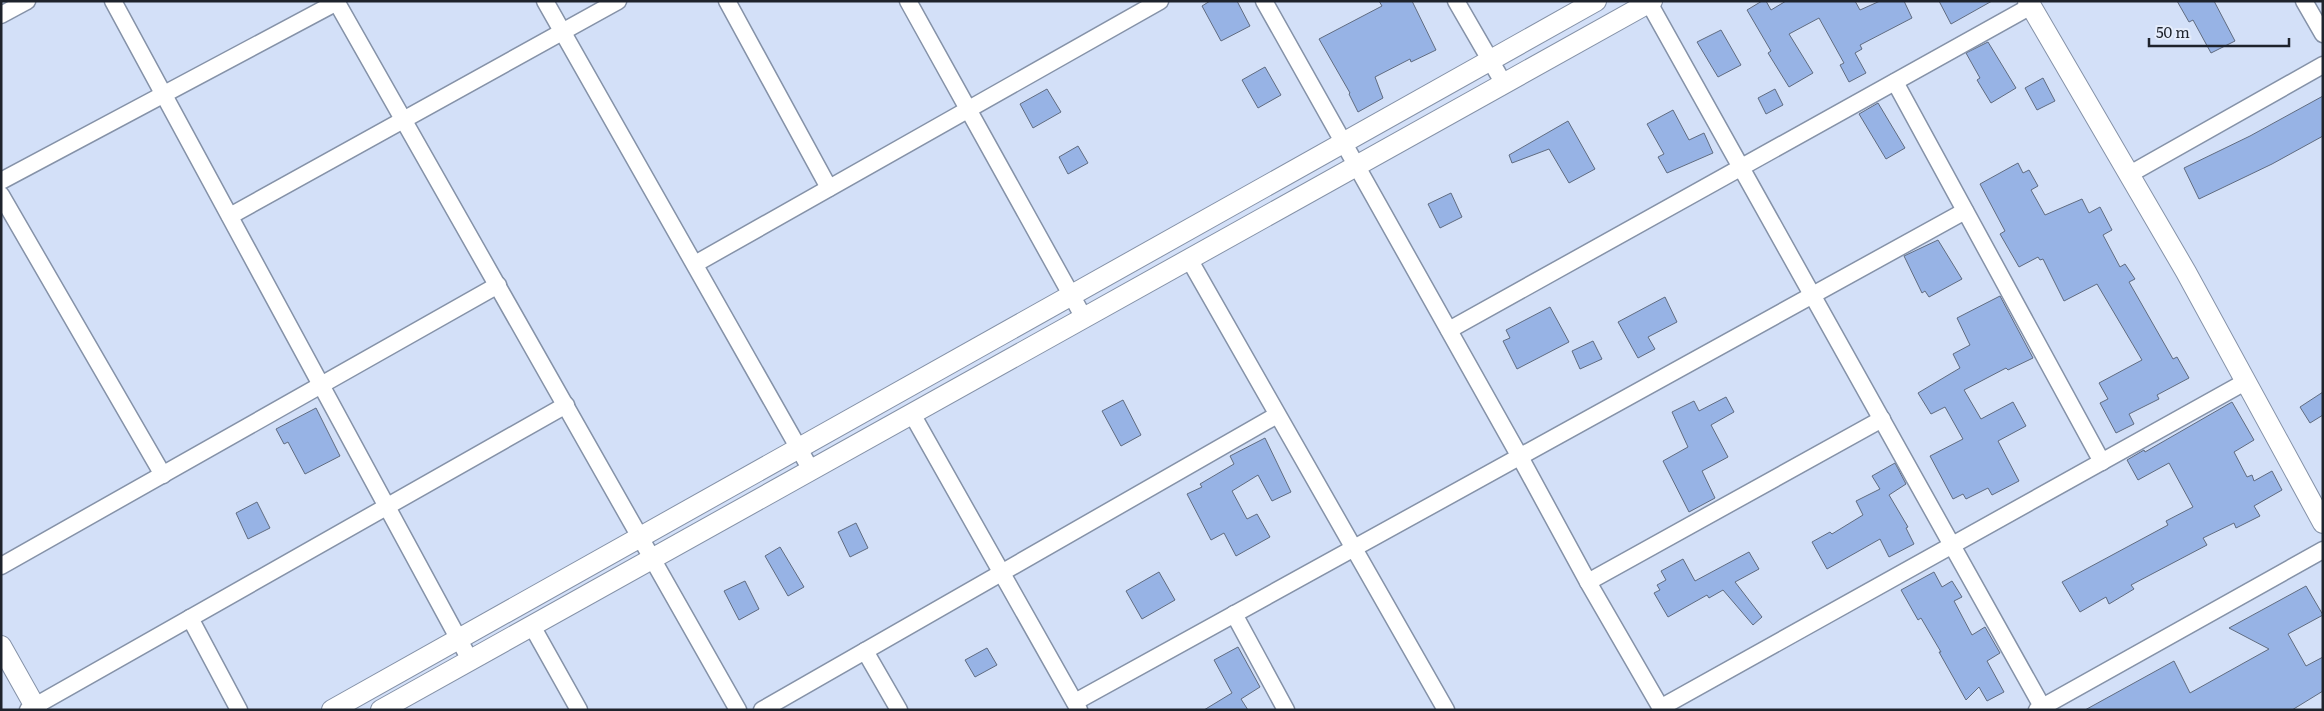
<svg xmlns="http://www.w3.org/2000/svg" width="2324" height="711" font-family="Literata,serif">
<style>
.building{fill:#97b3e5;stroke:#606c81}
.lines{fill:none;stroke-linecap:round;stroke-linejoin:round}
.minor-casing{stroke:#8592a8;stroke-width:19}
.tertiary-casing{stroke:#8592a8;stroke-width:22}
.minor{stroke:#fff;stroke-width:16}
.tertiary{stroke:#fff;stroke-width:20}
</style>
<rect width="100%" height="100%" fill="#d3e0f8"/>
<!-- building -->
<g class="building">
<polygon points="1210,1 1237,1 1250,26 1221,41 1202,6"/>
<polygon points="1379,1 1412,1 1436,50 1411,62 1410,59 1375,77 1383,98 1358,112 1349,94 1350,93 1319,39 1382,6"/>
<polygon points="1762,1 1766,1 1771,10 1786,1 1855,1 1860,10 1880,1 1904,1 1912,18 1860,45 1862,49 1855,53 1866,73 1849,82 1840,65 1844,63 1819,18 1789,34 1813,73 1789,87 1768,53 1771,51 1747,10"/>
<polygon points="1939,1 1992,1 1951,24"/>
<polygon points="2177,1 2214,1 2235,41 2211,53 2193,20 2189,22"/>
<polygon points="1721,30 1741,65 1718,77 1697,42"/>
<polygon points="1988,42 2016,88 1991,103 1977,80 1980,78 1966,53"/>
<polygon points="1265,67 1281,95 1258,108 1242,80"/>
<polygon points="2043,78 2055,101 2037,110 2025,88"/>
<polygon points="1047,89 1061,112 1033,128 1020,104"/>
<polygon points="1775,89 1783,105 1766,114 1758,98"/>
<polygon points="2323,96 2323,136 2272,164 2199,199 2184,168 2250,136"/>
<polygon points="1878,103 1905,148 1886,159 1859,114"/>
<polygon points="1673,110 1689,140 1704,133 1713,153 1667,173 1658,157 1664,154 1647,124"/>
<polygon points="1568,121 1595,169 1569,183 1549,149 1512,163 1509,155"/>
<polygon points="1078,146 1088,163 1068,174 1059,157"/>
<polygon points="2018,163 2023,173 2029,170 2038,186 2031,190 2045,215 2082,199 2089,213 2100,207 2112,230 2103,235 2120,267 2125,264 2135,279 2129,282 2173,359 2177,357 2189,378 2157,395 2159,399 2129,414 2134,424 2116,433 2100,403 2108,399 2099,383 2142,360 2097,284 2064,301 2043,259 2040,260 2038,257 2019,267 2000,234 2005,231 1980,184"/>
<polygon points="1451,193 1462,217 1440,228 1428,204"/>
<polygon points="1938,240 1962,279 1929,297 1925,291 1922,293 1904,256"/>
<polygon points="2000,296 2033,358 2008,370 2006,368 1964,390 1981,419 2013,402 2026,426 1998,441 2019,481 1992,495 1988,488 1966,499 1963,494 1953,499 1930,456 1963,439 1945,407 1931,414 1918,393 1960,368 1953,354 1970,345 1957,318"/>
<polygon points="1665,297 1677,322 1648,337 1655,349 1638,358 1618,322"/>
<polygon points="1550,307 1569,342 1517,369 1503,341 1510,338 1506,330"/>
<polygon points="1593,341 1602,359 1580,369 1572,351"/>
<polygon points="2323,392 2323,415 2310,423 2300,407"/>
<polygon points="1726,397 1734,412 1711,425 1728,457 1702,471 1715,498 1689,512 1663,461 1688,447 1672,412 1694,401 1699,411"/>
<polygon points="1123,400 1141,435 1121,446 1102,411"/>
<polygon points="2232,402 2254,440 2234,452 2247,477 2252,475 2254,481 2272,471 2282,490 2254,506 2260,516 2236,528 2234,523 2203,538 2207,545 2131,585 2134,589 2109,604 2106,597 2080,612 2062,582 2168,525 2166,521 2193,507 2169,463 2138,480 2127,460 2144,450 2145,452"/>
<polygon points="316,408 340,456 305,474 288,442 284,444 276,429"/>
<polygon points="1265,438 1291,492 1272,501 1258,475 1232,491 1247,519 1257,514 1270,537 1236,556 1224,533 1211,540 1187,494 1202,487 1200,484 1234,464 1230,456"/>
<polygon points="1895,463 1906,484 1889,495 1908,527 1906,528 1914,544 1889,557 1880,539 1827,569 1812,542 1830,532 1832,534 1863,515 1856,501 1880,489 1872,476"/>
<polygon points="257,502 270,528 248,539 236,513"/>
<polygon points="856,523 868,548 850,557 838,532"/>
<polygon points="780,547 804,587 788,596 765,556"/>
<polygon points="1749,552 1759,569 1735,582 1762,617 1753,625 1723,590 1709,598 1707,595 1668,617 1654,593 1660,590 1657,585 1666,580 1661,571 1683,559 1695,581"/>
<polygon points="1159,572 1175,600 1142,619 1126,591"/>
<polygon points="1934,572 1942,587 1952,581 1962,597 1954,601 1972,635 1985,627 2000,653 1987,661 2004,692 1987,701 1979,687 1966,700 1939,652 1941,652 1921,618 1918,620 1901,590"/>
<polygon points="745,581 759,609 739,620 724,591"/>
<polygon points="2306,586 2323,615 2288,634 2306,666 2323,657 2323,691 2292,710 2085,710 2174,661 2190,693 2242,664 2269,649 2229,628"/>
<polygon points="1238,647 1260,687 1241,699 1248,710 1204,710 1232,693 1214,660"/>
<polygon points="987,648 997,665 975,677 965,660"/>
</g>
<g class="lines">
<!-- minor casing -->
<g class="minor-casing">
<g id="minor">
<polyline points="113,1 470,660"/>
<polyline points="336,1 738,710"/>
<polyline points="545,1 811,470"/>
<polyline points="727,1 829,188"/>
<polyline points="908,1 1084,318"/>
<polyline points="1264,1 1520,457 1588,582 1662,710"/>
<polyline points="1456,1 1504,84"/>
<polyline points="1648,1 2044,710"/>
<polyline points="2304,1 2323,34"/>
<polyline points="1,15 27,1"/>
<polyline points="1895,82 2102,462"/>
<polyline points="2130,174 2323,65"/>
<polyline points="1,181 337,2"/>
<polyline points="1,195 163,475"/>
<polyline points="230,216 618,1"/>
<polyline points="1189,259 1446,710"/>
<polyline points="695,264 1160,1"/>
<polyline points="1449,330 2031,6"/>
<polyline points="912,414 1079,710"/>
<polyline points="1,566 498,285"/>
<polyline points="1588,582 1882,419"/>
<polyline points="1234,614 1286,710"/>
<polyline points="190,618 239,710"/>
<polyline points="532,626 579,710"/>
<polyline points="865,651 899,710"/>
<polyline points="1075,702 1965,211"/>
<polyline points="1660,708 2245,382"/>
<polyline points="28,710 566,405"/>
<polyline points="762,710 1277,415"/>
<polyline points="2037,710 2323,550"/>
</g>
</g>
<!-- tertiary casing -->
<g class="tertiary-casing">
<g id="tertiary">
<polyline points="2028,1 2186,272 2323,523"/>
<polyline points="1,646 37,710"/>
<polyline points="332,710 1596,1"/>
<polyline points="381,710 1652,1"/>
</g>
</g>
<!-- minor -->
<use href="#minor" class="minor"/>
<!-- tertiary -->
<use href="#tertiary" class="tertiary"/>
</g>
<!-- border -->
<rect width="2324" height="711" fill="none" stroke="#1e232c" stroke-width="5"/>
<!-- scale -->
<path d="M2149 38v8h140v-8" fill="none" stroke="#1e232c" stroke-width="2.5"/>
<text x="2156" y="38" font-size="15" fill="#1e232c" stroke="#e5edfc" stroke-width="4" paint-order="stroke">50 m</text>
</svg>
